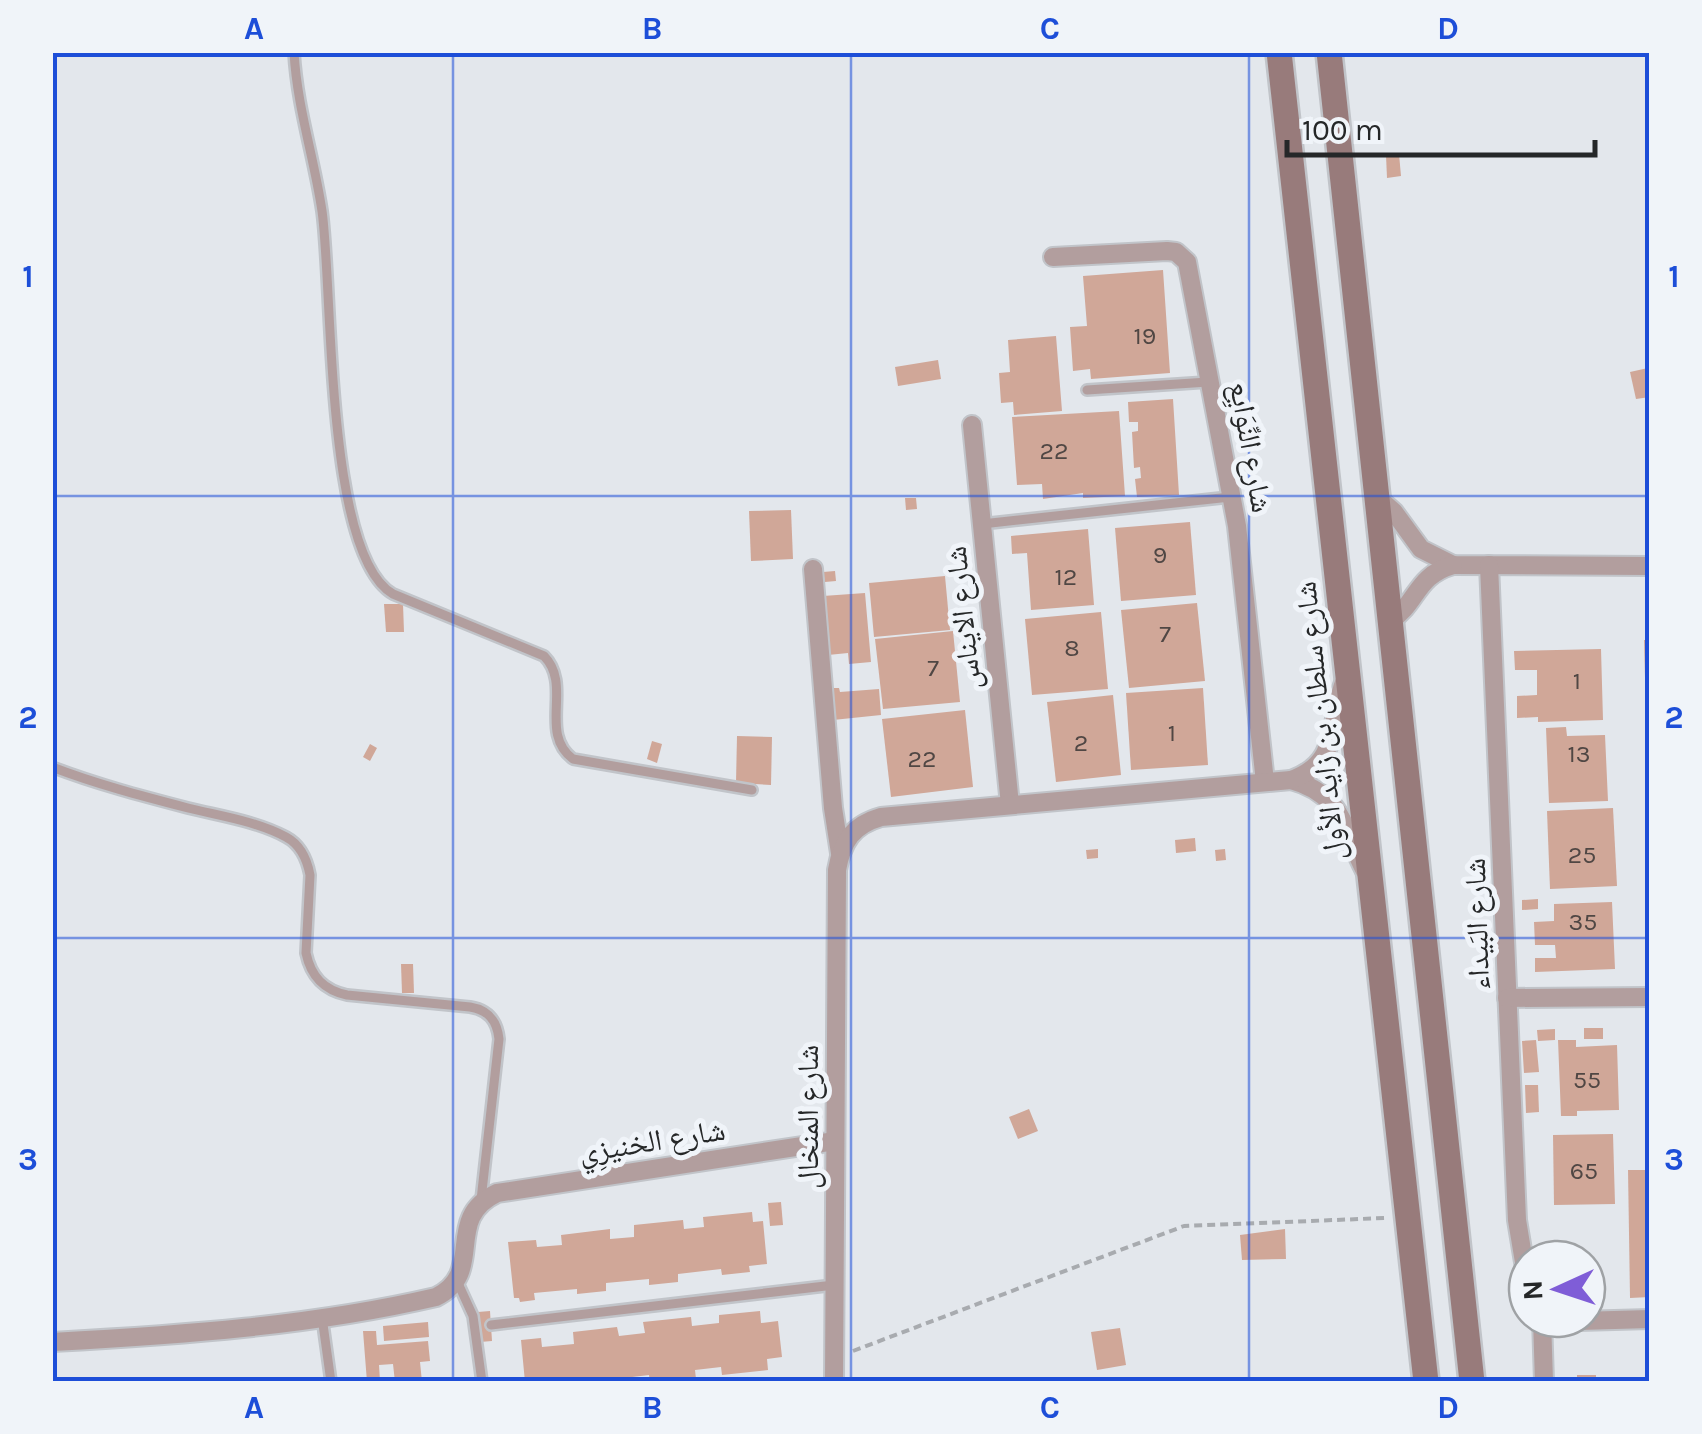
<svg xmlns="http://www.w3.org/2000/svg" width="1702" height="1434" font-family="Karla,'Noto Naskh Arabic',sans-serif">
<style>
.building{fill:#d0a798}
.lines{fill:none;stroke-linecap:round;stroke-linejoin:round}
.service-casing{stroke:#c1c4c9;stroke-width:14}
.minor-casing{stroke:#c1c4c9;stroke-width:22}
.secondary-casing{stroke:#c1c4c9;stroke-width:30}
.path{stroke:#a8abaf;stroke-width:4;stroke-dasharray:8 5;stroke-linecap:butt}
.service{stroke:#b29e9e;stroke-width:9}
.minor{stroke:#b29e9e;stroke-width:18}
.secondary{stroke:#987b7b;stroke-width:25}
.grid{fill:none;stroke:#1d4ed8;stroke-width:2.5;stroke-opacity:0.55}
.labels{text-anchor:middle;stroke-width:10;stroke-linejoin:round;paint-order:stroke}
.number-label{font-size:25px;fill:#504744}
.street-label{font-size:30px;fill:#252728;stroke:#f0f4f9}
.neatline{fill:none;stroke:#1d4ed8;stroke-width:4}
.grid-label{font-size:32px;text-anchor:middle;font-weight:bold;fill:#1d4ed8}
</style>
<rect width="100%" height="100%" fill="#e3e7ec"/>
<!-- building -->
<g class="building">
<polygon points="1399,154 1401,176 1387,178 1386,155"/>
<polygon points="1163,270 1170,373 1091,379 1090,369 1073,371 1070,327 1087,326 1083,276"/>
<polygon points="1056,336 1062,411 1014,415 1013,402 1001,403 999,373 1010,372 1008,340"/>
<polygon points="938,360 941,379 898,386 895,367"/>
<polygon points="1648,368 1650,397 1636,399 1630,372"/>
<polygon points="1173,399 1179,495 1137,497 1135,479 1141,478 1140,467 1134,468 1132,432 1138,431 1138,422 1129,422 1128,402"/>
<polygon points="1119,411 1125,496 1083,498 1083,493 1043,499 1042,484 1017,485 1012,417"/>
<polygon points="905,498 916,498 917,509 906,510"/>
<polygon points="791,510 793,559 751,561 749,511"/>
<polygon points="1190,522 1196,595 1121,601 1115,528"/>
<polygon points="1088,529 1094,605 1031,610 1027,553 1012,554 1011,536"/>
<polygon points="835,571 836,581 825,582 823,572"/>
<polygon points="945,576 950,630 874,637 869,583"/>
<polygon points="865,593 871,662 849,664 848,653 828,655 823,596"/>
<polygon points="1197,603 1205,681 1129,688 1121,610"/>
<polygon points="384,604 403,604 404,632 386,632"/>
<polygon points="1101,612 1108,689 1032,695 1025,619"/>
<polygon points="953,631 960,702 883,709 875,639"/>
<polygon points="1644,640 1650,640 1650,716 1646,716"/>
<polygon points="1601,649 1603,720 1538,722 1538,717 1517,718 1517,696 1537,695 1537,670 1515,670 1514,651"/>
<polygon points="830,688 839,688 840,692 879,689 881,715 833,720"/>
<polygon points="1203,688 1208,765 1131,770 1126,693"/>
<polygon points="1113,695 1121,775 1056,782 1047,702"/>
<polygon points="965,710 973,787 891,797 882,719"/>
<polygon points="1566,727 1567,736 1605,735 1608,801 1549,803 1546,728"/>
<polygon points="737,736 772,737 771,785 736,783"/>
<polygon points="652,741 662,744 657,763 647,759"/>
<polygon points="370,744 377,748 370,761 363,757"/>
<polygon points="1613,808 1617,886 1550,889 1547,811"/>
<polygon points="1195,838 1196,851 1176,853 1175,840"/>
<polygon points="1098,849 1098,858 1087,859 1086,850"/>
<polygon points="1225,849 1226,860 1216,861 1215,850"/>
<polygon points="1538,899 1538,909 1522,910 1522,900"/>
<polygon points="1612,902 1615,969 1535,972 1535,958 1556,958 1555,945 1535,945 1534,922 1554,921 1554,904"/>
<polygon points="401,964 413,964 414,993 402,993"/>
<rect x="1584" y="1028" width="19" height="11"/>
<polygon points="1555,1029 1555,1040 1538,1041 1537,1030"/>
<polygon points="1536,1040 1539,1072 1524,1073 1522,1041"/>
<polygon points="1558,1040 1576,1040 1576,1047 1617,1045 1619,1110 1577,1111 1577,1116 1561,1116"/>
<polygon points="1525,1085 1538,1085 1539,1112 1526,1113"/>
<polygon points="1029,1109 1038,1131 1018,1139 1009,1117"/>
<polygon points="1613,1134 1615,1204 1554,1205 1553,1135"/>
<polygon points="1628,1170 1650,1170 1650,1297 1630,1298"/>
<polygon points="781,1202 783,1225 770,1226 768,1203"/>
<polygon points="752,1212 753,1222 763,1221 767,1264 749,1266 750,1272 722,1275 721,1269 678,1274 678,1282 649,1285 649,1279 606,1283 606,1291 577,1294 577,1289 534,1293 535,1300 520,1302 519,1298 514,1298 508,1242 536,1240 537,1247 562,1245 561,1235 610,1229 610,1239 634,1237 634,1225 683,1220 684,1229 704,1227 703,1217"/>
<polygon points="1285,1229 1286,1259 1242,1260 1240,1235"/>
<polygon points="490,1311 492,1341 480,1342 478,1312"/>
<polygon points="760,1311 761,1323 778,1321 782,1357 767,1359 768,1370 722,1375 721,1367 695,1370 696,1379 674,1382 650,1382 649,1375 624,1378 624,1382 525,1382 521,1340 541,1338 542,1347 574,1344 573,1332 617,1327 619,1336 645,1333 643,1322 691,1317 692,1326 719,1323 719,1315"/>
<polygon points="428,1322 429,1337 384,1341 383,1326"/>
<polygon points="1120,1328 1126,1365 1097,1370 1091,1332"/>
<polygon points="363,1331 376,1331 377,1345 428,1341 430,1361 420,1362 422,1382 395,1382 393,1364 379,1365 380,1381 367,1382"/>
<rect x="1577" y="1375" width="19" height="7"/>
</g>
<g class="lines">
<!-- service casing -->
<g class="service-casing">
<g id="service">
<path d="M294,52C297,107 314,157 322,211C333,288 325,555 393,594L544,656C573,685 538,733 573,759L752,790"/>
<polyline points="1087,390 1208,382"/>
<polyline points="982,524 1230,497"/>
<path d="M52,767C96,784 142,796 188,808C220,816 256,821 286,837C301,845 307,859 310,875L306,953C311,977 324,990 347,995L470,1007C488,1010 497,1020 499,1039L481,1200"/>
<polyline points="457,1281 473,1316 482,1382"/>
<polyline points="322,1317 331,1382"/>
<polyline points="491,1325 834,1285"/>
</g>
</g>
<!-- minor casing -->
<g class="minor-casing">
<g id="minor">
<polyline points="1053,257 1167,251 1176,252 1187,262 1237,526 1265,782"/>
<polyline points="972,425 1010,805"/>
<polyline points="1377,497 1394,512 1421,549 1453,565 1650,566"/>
<polyline points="1489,565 1517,1220 1527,1280"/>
<polyline points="813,569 833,808 840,853"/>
<path d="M1390,621C1418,603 1415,576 1453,565"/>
<path d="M1291,780C1343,794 1343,829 1365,871"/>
<polyline points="1507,998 1650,997"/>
<polyline points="1542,1319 1544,1382"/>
<polyline points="1543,1322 1650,1319"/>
<path d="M52,1342C180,1335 311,1326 436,1297C487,1272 442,1219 497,1193L835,1141"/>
<path d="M834,1382L837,870C842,841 853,825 881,817L1291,780C1342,762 1328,721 1345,680"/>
</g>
</g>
<!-- secondary casing -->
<g class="secondary-casing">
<g id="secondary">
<polyline points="1279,52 1426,1382"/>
<polyline points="1329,52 1472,1382"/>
</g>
</g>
<!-- path -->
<polyline class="path" points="853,1351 1184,1226 1385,1218"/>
<!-- service -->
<use href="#service" class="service"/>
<!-- minor -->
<use href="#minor" class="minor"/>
<!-- secondary -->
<use href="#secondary" class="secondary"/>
</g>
<!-- grid -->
<path class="grid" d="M453,52V1382M851,52V1382M1249,52V1382M52,496H1650M52,938H1650"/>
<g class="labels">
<!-- number labels -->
<g class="number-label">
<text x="1145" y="344">19</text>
<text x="1054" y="459">22</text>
<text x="1160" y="563">9</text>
<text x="1066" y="585">12</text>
<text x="1165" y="642">7</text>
<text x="1072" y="656">8</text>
<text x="933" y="676">7</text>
<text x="1577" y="689">1</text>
<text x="1172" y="741">1</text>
<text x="1081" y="751">2</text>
<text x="1579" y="762">13</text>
<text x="922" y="767">22</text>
<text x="1582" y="863">25</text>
<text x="1583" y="930">35</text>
<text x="1587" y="1088">55</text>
<text x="1584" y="1179">65</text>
</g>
<!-- street labels -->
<g class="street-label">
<text transform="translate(1251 447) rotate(80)" y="10">شارع النِّوَايِع</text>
<text transform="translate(963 618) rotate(-96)" y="10">شارع الايناس</text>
<text transform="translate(1320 721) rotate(-96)" y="10">شارع سلطان بن زايد الأول</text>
<text transform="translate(1477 924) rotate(-92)" y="10">شارع البَيداء</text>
<text transform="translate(808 1117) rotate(-90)" y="10">شارع المنخال</text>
<text transform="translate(652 1141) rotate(-9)" y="10">شارع الخنيزِي</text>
</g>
</g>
<!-- border -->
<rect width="1702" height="1434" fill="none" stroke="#f0f4f9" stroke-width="110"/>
<!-- north arrow -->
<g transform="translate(1557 1289) rotate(267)"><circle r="48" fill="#f0f4f9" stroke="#9fa2a5" stroke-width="2.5"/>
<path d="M0-8L18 38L0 25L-18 38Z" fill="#7f5dd7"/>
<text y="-15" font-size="28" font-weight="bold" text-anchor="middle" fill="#252728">N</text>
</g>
<!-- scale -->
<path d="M1287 140v15h308v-15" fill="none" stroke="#252728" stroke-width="5"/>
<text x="1302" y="140" font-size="30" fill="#252728" stroke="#f0f4f9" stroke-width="8" paint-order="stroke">100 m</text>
<rect x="55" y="55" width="1592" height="1324" class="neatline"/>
<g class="grid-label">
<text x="254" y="39">A</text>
<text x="652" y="39">B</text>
<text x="1050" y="39">C</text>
<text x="1448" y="39">D</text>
<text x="28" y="287">1</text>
<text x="1674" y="287">1</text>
<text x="28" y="728">2</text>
<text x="1674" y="728">2</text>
<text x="28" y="1170">3</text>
<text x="1674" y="1170">3</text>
<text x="254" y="1418">A</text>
<text x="652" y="1418">B</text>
<text x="1050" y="1418">C</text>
<text x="1448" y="1418">D</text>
</g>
</svg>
